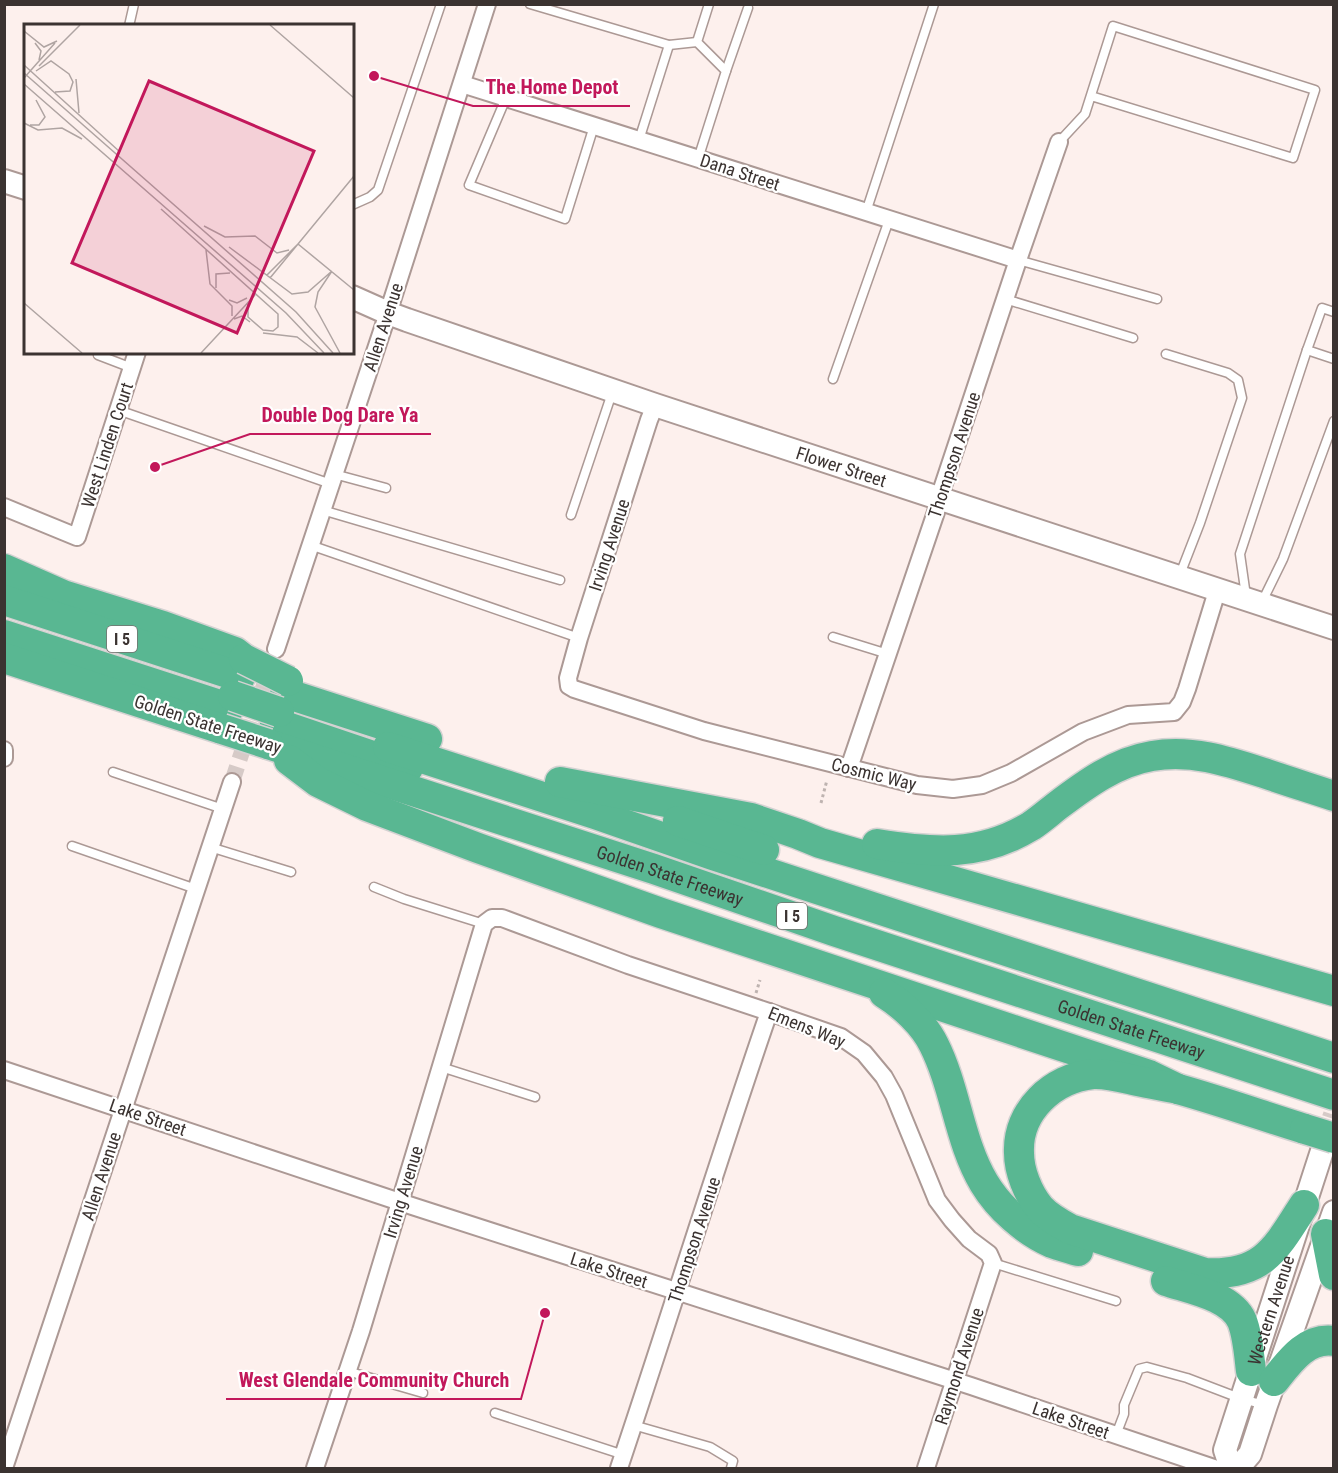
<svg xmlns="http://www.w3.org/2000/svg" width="1338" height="1473" font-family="'Roboto Condensed',sans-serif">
	<rect width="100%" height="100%" fill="#fdf0ed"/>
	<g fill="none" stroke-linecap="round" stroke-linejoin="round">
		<polyline stroke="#d6cac7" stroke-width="16" stroke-dasharray="16 8" stroke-linecap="butt" points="232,782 271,664"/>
		<polyline stroke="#d6cac7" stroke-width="22" stroke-dasharray="22 11" stroke-linecap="butt" points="1322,1150 1334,1115"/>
		<g stroke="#ac9995" stroke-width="11">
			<g id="lane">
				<polyline points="530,4 669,45 697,42"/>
				<polyline points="129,26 134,4"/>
				<polyline points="726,71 748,8"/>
				<polyline points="506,98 469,185 565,219 594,126"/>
				<polyline points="639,140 669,45"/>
				<polyline points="1059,142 1085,114 1113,26 1315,90 1293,158 1091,96"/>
				<polyline points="698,159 726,71 697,42 709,4"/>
				<polyline points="352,205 370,197 378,190 441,4"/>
				<polyline points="866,212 934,4"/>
				<polyline points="1018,260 1157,299"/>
				<polyline points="1005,299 1133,338"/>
				<polyline points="1307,350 1334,359"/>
				<polyline points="1166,354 1228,373 1238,380 1242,398 1200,523 1179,577"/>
				<polyline points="98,355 132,368"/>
				<polyline points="833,379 889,220"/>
				<polyline points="118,410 331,484"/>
				<polyline points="334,474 386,488"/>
				<polyline points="322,510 560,580"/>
				<polyline points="571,515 612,393"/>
				<polyline points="310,545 579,638"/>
				<polyline points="1246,596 1240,554 1307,350 1322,308 1334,312"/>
				<polyline points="1261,604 1283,559 1334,421"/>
				<polyline points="833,637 888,654"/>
				<polyline points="113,772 223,809"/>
				<polyline points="72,846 196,889"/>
				<polyline points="210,847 291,872"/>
				<polyline points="374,887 404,899 484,924"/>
				<polyline points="441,1067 535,1097"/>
				<polyline points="993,1263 1116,1301"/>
				<polyline points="347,1371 423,1393"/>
				<polyline points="495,1413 624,1455"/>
				<polyline points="633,1425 710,1447 733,1461 731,1468"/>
				<polyline points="1116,1435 1124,1414 1124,1405 1139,1369 1147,1367 1187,1378 1242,1399 1265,1405"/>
			</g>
		</g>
		<g stroke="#ac9995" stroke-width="20">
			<g id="street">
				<polyline points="462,84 1018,260"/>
				<polyline points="655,405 649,420 579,638 568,678 569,686 574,689 704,731 917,785 953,789 982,785 1011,773 1083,732 1128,715 1174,712 1182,702 1187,689 1217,591"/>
				<polyline points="4,507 77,537 137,352"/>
				<polyline points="276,649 388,313 487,4"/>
				<polyline points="4,750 4,758"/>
				<polyline points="849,768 936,512 939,498 1018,260 1059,142"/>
				<polyline points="4,1070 412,1206 971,1386 1214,1468"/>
				<polyline points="4,1468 232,782"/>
				<polyline points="315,1468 361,1331 484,924 492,918 502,918 628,965 769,1012 841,1037 864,1053 884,1077 894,1095 937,1200 952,1220 969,1239 989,1254 993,1263 926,1468"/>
				<path d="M 619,1468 C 670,1316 717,1163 769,1012"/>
			</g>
		</g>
		<g stroke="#ac9995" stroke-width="26">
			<g id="secondary">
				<polyline points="4,181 26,188"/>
				<path id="s1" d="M 352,297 L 388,313 L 407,320 L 655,405 L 1334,628"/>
				<path id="s2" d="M 1231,1468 L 1225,1450 L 1322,1151"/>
				<polyline points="1238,1468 1250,1454 1266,1405 1334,1212"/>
			</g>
		</g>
		<g stroke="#d4d2d2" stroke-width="33">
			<g id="highway">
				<polyline points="4,569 63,595 163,626 235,652 244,659"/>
				<polyline points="4,600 240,677"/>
				<polyline points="4,635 229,708"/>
				<polyline points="4,658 222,729"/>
				<polyline points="285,693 427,739"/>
				<polyline points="275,723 408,768"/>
				<path id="s3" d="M 268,744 L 654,869 L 834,931 L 1334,1095"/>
				<polyline points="388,747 595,814 713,855 1334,1058"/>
				<polyline points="289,760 318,782 367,806 478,848 661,913 1149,1075 1178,1089"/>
				<polyline points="560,782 751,818 798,834 820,843 1334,991"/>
				<polyline points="678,821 764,850"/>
				<path d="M 877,844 C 933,853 980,857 1031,826 C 1040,820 1048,813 1057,806 C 1086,784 1116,762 1152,756 C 1191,749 1227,761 1264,773 C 1287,781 1310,788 1334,796"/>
				<path d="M 884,993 C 903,1005 924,1024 934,1045 C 956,1089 959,1141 984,1183 C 999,1208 1025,1231 1052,1243 C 1060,1246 1069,1248 1078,1251"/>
				<path d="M 1304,1205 C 1276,1249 1263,1276 1205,1273 L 1070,1229 C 1059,1223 1048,1217 1040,1208 C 1028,1194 1019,1171 1019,1153 C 1017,1111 1053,1078 1093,1074 C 1107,1073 1124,1078 1138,1081 C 1151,1084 1165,1086 1178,1089 C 1221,1101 1263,1116 1305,1129"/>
				<polyline points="1326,1234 1334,1275"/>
				<path d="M 1166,1281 C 1190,1289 1231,1296 1242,1321 C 1248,1336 1249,1355 1251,1371"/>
				<path d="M 1274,1381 C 1289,1362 1306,1337 1334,1341"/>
			</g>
		</g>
		<g stroke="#beb3b0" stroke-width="3" stroke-dasharray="3 3" stroke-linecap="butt">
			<polyline points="821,803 827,780"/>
			<polyline points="756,993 760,980"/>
		</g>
		<use href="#lane" stroke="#fff" stroke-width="8"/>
		<use href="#street" stroke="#fff" stroke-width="16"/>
		<use href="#secondary" stroke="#fff" stroke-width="22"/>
		<use href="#highway" stroke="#59b792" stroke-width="30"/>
		<g stroke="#d4d2d2" stroke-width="33" stroke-linecap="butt">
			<g id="highway-bridge">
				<polyline points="244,659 288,681"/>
				<polyline points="233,696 279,712"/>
				<polyline points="222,729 268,744"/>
				<polyline points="1305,1129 1334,1138"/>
			</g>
		</g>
		<use href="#highway-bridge" stroke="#59b792" stroke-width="30"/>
	</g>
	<g text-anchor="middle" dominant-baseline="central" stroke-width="4.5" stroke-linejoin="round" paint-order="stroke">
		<g fill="#fff" stroke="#76706f" stroke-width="1.5">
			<rect x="107" y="626" width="30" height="26" rx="4.5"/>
			<rect x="777" y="903" width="30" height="26" rx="4.5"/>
		</g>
		<g font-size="16" font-weight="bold" fill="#3b3331">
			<text x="122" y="639">I 5</text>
			<text x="792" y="916">I 5</text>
		</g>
		<g font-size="18" fill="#3b3331" stroke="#fff">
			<text transform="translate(740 172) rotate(18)">Dana Street</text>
			<text transform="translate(383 327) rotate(-72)">Allen Avenue</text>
			<text transform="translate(107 445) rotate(-72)">West Linden Court</text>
			<text transform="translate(954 455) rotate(-72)">Thompson Avenue</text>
			<text stroke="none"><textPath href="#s1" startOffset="518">Flower Street</textPath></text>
			<text transform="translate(609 545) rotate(-72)">Irving Avenue</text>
			<text transform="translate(208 724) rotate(18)">Golden State Freeway</text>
			<text transform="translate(874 774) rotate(14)">Cosmic Way</text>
			<text stroke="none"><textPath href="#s3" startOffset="423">Golden State Freeway</textPath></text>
			<text transform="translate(807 1027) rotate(22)">Emens Way</text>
			<text stroke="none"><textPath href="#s3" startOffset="909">Golden State Freeway</textPath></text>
			<text transform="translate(148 1117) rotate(19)">Lake Street</text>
			<text transform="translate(101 1176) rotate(-72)">Allen Avenue</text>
			<text transform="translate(403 1192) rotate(-73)">Irving Avenue</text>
			<text transform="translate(694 1240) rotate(-72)">Thompson Avenue</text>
			<text transform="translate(609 1270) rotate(18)">Lake Street</text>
			<text stroke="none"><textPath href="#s2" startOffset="166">Western Avenue</textPath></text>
			<text transform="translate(959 1366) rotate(-72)">Raymond Avenue</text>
			<text transform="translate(1071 1420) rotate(19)">Lake Street</text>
		</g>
	</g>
	<g transform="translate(24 24)">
		<rect width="330" height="330" fill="#fdf0ed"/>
		<path fill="none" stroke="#afa4a2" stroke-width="1.5" d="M 246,1 L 330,74M 0,7 L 20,23 L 33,17M 11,19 L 17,27 L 15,36M 0,41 L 96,128M 15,42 L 56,1M 12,47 L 27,37 L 45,50 L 49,58 L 46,67 L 31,68M 0,49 L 272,288 L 309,329M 0,54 L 31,19M 52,55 L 55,89M 0,60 L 262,289 L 300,329M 0,99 L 14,106 L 38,104 L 58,115M 6,101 L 15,101 L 21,93 L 12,76M 137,185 L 254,290 L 254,303 L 249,307 L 239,306 L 224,293 L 224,279M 180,202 L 201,213 L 231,212 L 253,229 L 265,226M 274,220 L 330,266M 205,223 L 268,270 L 284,268 L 308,247M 182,226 L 186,260 L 208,282 L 208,292M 308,247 L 294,268 L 291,283 L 316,329M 243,251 L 274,220M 246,254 L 330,152M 192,264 L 192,250 L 206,249M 205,276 L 213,279 L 223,274M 0,279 L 58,329M 210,295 L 218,292 L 226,298M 239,309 L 273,313 L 294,329M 177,329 L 231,271"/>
		<path fill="#c2185b" fill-opacity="0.15" stroke="#c2185b" stroke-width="3" d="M 125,57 L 290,127 L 213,309 L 48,239 Z"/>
		<rect width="330" height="330" fill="none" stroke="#3b3331" stroke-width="3"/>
	</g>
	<path fill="none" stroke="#c2185b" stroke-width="2" d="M374 76L473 106H630M155 467L250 434H431M545 1313L521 1399H226"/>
	<g fill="#c2185b" stroke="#fff" stroke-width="2">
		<circle cx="374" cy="76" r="6"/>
		<circle cx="155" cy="467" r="6"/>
		<circle cx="545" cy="1313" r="6"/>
	</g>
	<g font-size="20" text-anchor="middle" font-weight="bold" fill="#c2185b" stroke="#fff" stroke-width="4.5" stroke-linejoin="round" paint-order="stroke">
		<text x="552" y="94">The Home Depot</text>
		<text x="340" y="422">Double Dog Dare Ya</text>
		<text x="374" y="1387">West Glendale Community Church</text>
	</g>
	<rect width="1338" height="1473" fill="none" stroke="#3b3331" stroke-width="12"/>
</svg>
